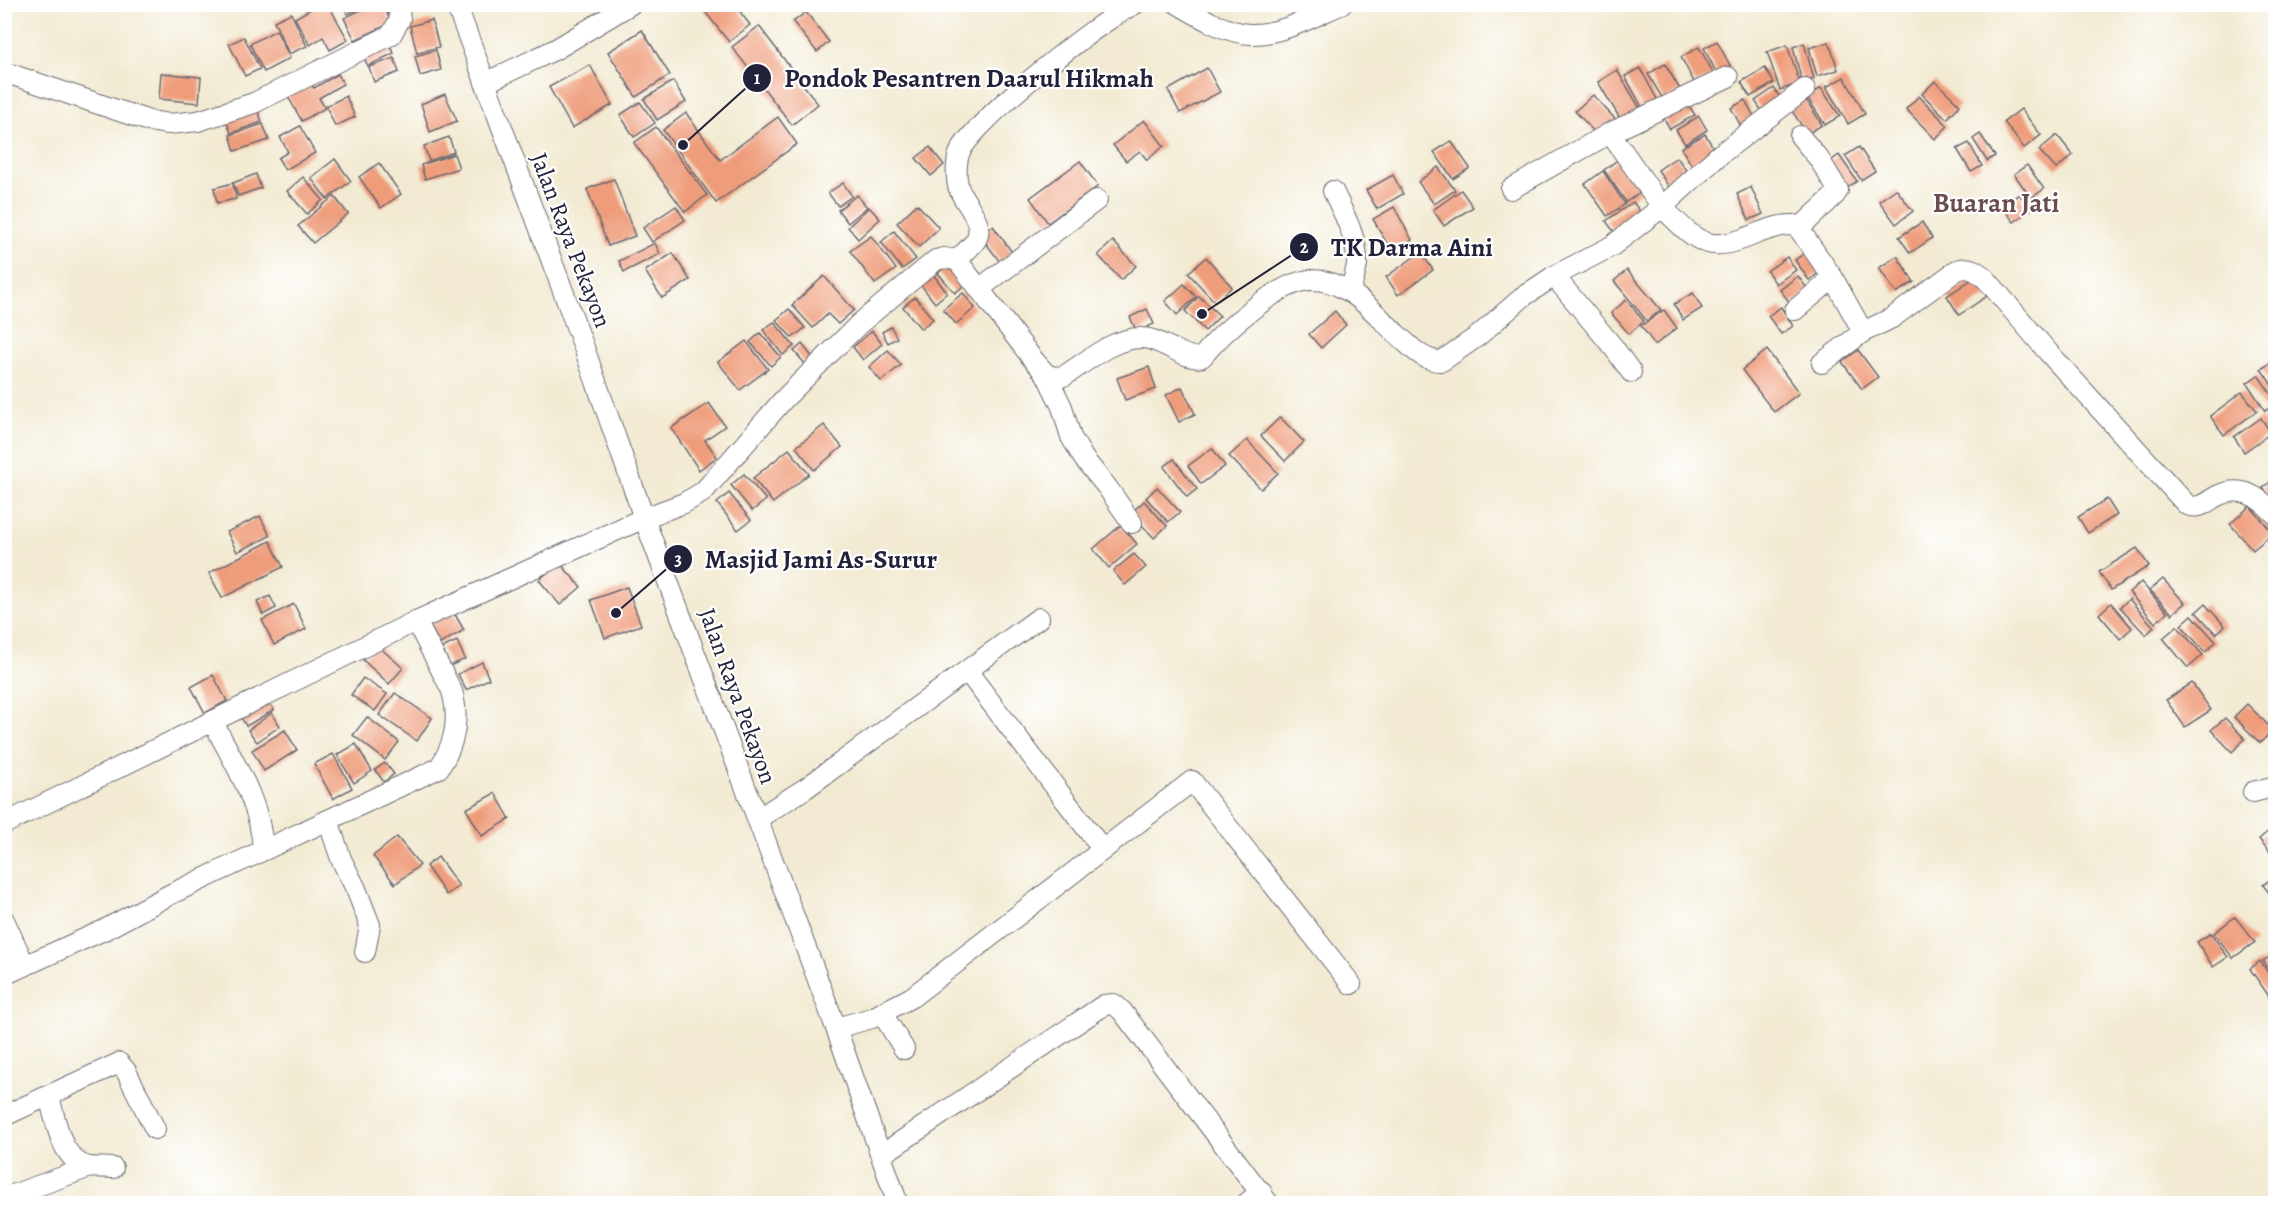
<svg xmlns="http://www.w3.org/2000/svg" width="2280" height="1208" font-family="Alegreya,serif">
	<rect width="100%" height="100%" fill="#fff"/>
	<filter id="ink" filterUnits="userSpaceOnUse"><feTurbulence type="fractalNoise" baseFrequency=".0167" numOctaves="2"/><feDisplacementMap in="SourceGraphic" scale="12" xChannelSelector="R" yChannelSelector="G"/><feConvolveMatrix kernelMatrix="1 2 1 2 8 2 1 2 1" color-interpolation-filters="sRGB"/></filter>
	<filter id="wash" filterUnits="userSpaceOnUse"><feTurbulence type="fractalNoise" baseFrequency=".008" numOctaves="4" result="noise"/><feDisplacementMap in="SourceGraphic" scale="24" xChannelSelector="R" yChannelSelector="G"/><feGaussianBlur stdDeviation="1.35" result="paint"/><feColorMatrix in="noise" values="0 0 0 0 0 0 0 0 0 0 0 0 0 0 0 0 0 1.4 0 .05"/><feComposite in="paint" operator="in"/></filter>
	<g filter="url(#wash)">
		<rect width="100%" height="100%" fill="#f2ead2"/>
		<g id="blocks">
			<g fill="#ef9c7a">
				<polygon points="319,4 328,4 348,40 330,50 323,37 310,45 295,18"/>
				<polygon points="343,4 370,4 370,5 347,14"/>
				<polygon points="374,4 383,4 391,23 355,40 344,18"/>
				<polygon points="699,4 734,4 750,25 729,42"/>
				<polygon points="806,12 829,42 817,52 793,22"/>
				<polygon points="291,13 307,46 289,54 274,21"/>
				<polygon points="432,20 439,47 417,53 410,26"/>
				<polygon points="759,26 818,104 792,125 732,47"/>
				<polygon points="276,30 290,58 264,72 250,44"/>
				<polygon points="642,30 670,75 636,97 608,52"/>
				<polygon points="244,37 260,69 245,76 229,44"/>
				<polygon points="386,39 394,53 368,66 361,52"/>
				<polygon points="1717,41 1732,69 1718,76 1704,48"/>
				<polygon points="1829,42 1838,70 1817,76 1809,48"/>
				<polygon points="1804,43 1814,79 1802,82 1793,47"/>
				<polygon points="1787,45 1800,83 1780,90 1767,52"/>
				<polygon points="1699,47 1714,74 1695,84 1681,57"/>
				<polygon points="436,50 441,70 420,76 415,56"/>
				<polygon points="394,58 399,72 374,82 369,67"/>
				<polygon points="1665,64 1681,91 1664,101 1648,74"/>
				<polygon points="590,65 612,105 572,128 549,87"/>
				<polygon points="1207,68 1220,92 1180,113 1168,90"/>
				<polygon points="1640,68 1659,103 1644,111 1625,76"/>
				<polygon points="1765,68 1774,83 1750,97 1741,82"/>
				<polygon points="1617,70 1641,110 1622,122 1598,82"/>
				<polygon points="161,73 201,77 199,103 159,99"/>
				<polygon points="338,74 343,84 319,98 325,108 302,121 287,95 310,82 314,88"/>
				<polygon points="1844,77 1865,114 1848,124 1826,87"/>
				<polygon points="673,81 686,102 657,120 644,99"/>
				<polygon points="1935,81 1960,105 1947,119 1922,94"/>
				<polygon points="1774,88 1783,102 1764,114 1755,101"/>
				<polygon points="1821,88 1840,116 1825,125 1807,97"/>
				<polygon points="445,94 457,121 430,132 421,104"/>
				<polygon points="1593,95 1616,120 1598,136 1575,111"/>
				<polygon points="346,96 355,117 335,126 326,106"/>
				<polygon points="1804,96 1822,125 1807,134 1789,106"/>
				<polygon points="1919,96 1948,126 1935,139 1906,109"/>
				<polygon points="1745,100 1756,120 1742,128 1731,108"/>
				<polygon points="1686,101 1695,115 1670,129 1662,115"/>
				<polygon points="640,102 655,123 634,137 620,115"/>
				<polygon points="256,104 262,122 231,133 224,115"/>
				<polygon points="2021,109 2041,135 2024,148 2004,122"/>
				<polygon points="686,113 720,160 778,117 797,144 716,203 663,130"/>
				<polygon points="1699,116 1707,130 1685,144 1676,130"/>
				<polygon points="1144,120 1164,146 1147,160 1140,151 1126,161 1113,145"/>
				<polygon points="263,124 269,140 235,151 230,135"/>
				<polygon points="300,126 315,153 285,170 278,158 288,152 280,137"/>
				<polygon points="656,127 707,195 685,212 634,143"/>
				<polygon points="1705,134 1716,152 1692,166 1681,148"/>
				<polygon points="1980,134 1995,156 1987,161 1973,139"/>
				<polygon points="2057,135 2073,155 2056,169 2039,150"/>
				<polygon points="449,137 454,152 429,161 424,146"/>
				<polygon points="1451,141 1470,168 1453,179 1434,152"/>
				<polygon points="1969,143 1982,166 1971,172 1957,149"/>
				<polygon points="930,147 944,165 931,176 916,158"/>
				<polygon points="1859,147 1875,171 1861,180 1845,156"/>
				<polygon points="454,154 459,168 425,179 421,165"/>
				<polygon points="1839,155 1857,181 1847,188 1828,163"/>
				<polygon points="1623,156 1646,188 1626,202 1604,170"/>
				<polygon points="1677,157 1690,176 1670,189 1658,170"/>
				<polygon points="335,159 351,181 327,199 311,178"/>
				<polygon points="1080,161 1098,186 1048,223 1030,198"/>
				<polygon points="379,163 401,194 381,208 359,177"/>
				<polygon points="2027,165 2044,189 2031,198 2014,174"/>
				<polygon points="1438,167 1455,190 1434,204 1418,182"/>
				<polygon points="1603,171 1625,204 1607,216 1585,184"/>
				<polygon points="256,174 261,188 238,196 233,183"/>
				<polygon points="1393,175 1403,194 1377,209 1366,190"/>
				<polygon points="303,177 323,200 307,214 287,191"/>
				<polygon points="614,179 635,236 608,246 587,189"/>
				<polygon points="233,183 236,199 217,203 214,188"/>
				<polygon points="843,183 852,196 838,206 828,193"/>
				<polygon points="1751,187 1763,214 1749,220 1737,194"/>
				<polygon points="1896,189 1913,211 1896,224 1879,201"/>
				<polygon points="1461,190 1473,207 1444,226 1433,210"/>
				<polygon points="2019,194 2031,209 2014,222 2002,207"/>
				<polygon points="857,195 867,207 848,223 838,210"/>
				<polygon points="334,196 348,214 313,243 298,226"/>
				<polygon points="1633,202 1644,217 1617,236 1606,221"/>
				<polygon points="917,204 939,228 919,247 897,223"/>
				<polygon points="676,206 685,220 652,242 643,228"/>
				<polygon points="869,207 880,219 858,239 848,227"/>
				<polygon points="1394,207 1412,240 1392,252 1373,219"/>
				<polygon points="1922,222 1932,238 1910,253 1899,237"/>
				<polygon points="993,226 1012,252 1000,262 980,235"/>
				<polygon points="894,231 916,259 902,269 881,242"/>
				<polygon points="871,236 896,269 875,284 850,251"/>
				<polygon points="1113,241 1136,266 1121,280 1098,255"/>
				<polygon points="655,243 660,254 624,272 619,261"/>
				<polygon points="1809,250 1823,270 1809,280 1795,260"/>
				<polygon points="1421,252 1433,270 1398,295 1386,277"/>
				<polygon points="673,253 690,280 662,298 645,271"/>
				<polygon points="1897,256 1914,282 1896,293 1879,268"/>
				<polygon points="1206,257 1232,287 1215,302 1188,273"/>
				<polygon points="1787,257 1796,270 1776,284 1767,271"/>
				<polygon points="953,261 969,281 955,293 938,273"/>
				<polygon points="1627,270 1661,310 1647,321 1614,281"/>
				<polygon points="933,274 947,293 935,303 920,284"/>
				<polygon points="824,276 854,310 838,324 828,314 813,328 792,305"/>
				<polygon points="1798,276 1809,291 1791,304 1780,290"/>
				<polygon points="1974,278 1987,296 1959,315 1947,296"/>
				<polygon points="1184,284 1196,297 1177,315 1165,301"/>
				<polygon points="963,293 975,308 956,324 943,309"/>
				<polygon points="1693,293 1702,308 1683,320 1674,304"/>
				<polygon points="1199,296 1220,316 1205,331 1185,311"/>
				<polygon points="915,297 933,319 921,329 903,307"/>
				<polygon points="1626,300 1644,321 1629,334 1611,313"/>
				<polygon points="1781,307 1793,326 1781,334 1768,316"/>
				<polygon points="789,309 805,328 792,338 776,320"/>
				<polygon points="1147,309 1154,324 1137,332 1130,317"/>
				<polygon points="1664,310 1677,328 1655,345 1641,326"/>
				<polygon points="1335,311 1346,325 1321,348 1309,334"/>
				<polygon points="774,322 794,346 783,355 763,330"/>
				<polygon points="891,327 897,338 888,343 882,332"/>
				<polygon points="872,331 882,344 863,360 853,347"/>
				<polygon points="760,333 781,357 771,366 750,342"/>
				<polygon points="746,341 768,369 740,390 718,362"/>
				<polygon points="802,344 813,358 806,365 794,351"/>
				<polygon points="888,350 901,365 881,381 869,367"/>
				<polygon points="1767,350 1799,393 1774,412 1742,370"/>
				<polygon points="1858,350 1878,377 1862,389 1842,362"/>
				<polygon points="2272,362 2276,367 2276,391 2261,369"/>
				<polygon points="1149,367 1156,389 1125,400 1117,378"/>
				<polygon points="2258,375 2276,401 2276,404 2265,411 2247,383"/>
				<polygon points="1182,387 1195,414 1179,422 1166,395"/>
				<polygon points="2242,392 2257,411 2224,435 2210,416"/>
				<polygon points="709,403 725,426 705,440 717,457 699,470 671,428"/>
				<polygon points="1280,417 1304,442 1285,461 1261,436"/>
				<polygon points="2261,418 2271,433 2244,452 2234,437"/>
				<polygon points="824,425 842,447 814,470 796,447"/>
				<polygon points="1247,440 1278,473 1261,489 1229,456"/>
				<polygon points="1212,448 1225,466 1201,484 1188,466"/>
				<polygon points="789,449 809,474 773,503 753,478"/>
				<polygon points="1174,459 1197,489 1187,497 1164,467"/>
				<polygon points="744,474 766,500 752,511 731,485"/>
				<polygon points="2276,477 2276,504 2263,488"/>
				<polygon points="1157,487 1180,512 1168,522 1146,498"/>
				<polygon points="729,493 751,520 738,530 717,503"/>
				<polygon points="2107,499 2117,515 2088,533 2078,517"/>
				<polygon points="1144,501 1167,526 1154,538 1131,513"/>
				<polygon points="2250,506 2273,533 2253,550 2230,524"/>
				<polygon points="260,516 270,536 237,552 227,532"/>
				<polygon points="1121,525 1137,544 1109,568 1093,549"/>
				<polygon points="270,541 283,567 222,598 209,573"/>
				<polygon points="2137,548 2149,566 2111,590 2099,572"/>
				<polygon points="1134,554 1146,567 1125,585 1113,571"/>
				<polygon points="559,562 581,587 560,605 539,580"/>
				<polygon points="2163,579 2185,603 2172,614 2150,590"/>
				<polygon points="2141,582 2167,612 2155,623 2129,592"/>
				<polygon points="627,587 641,625 605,638 591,600"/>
				<polygon points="270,596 276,608 263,615 257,602"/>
				<polygon points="2129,599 2154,627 2146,635 2120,607"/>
				<polygon points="2111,603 2132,628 2120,639 2099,614"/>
				<polygon points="294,604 306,629 274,645 262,620"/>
				<polygon points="2205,604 2225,626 2216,634 2196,612"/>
				<polygon points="453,611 464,630 440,644 429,624"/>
				<polygon points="2192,615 2216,642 2205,652 2181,625"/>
				<polygon points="2177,626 2203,655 2188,668 2163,638"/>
				<polygon points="457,641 465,659 450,666 442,648"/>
				<polygon points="377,645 403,668 389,684 363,660"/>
				<polygon points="482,662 489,679 466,690 458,674"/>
				<polygon points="213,675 227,701 205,713 191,687"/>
				<polygon points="363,678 387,694 375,711 351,695"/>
				<polygon points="2192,683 2211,710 2185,727 2166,700"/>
				<polygon points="395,693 432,718 417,741 379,715"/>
				<polygon points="267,698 274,710 246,726 239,714"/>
				<polygon points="2247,704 2273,730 2260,743 2234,717"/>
				<polygon points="272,713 280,726 257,742 248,730"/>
				<polygon points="367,717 399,742 385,760 353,735"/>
				<polygon points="2225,718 2245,739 2232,752 2211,730"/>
				<polygon points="285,730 297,750 264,771 252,750"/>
				<polygon points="356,744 372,771 354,783 337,755"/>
				<polygon points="333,754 352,788 333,799 314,764"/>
				<polygon points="385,763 394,774 384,782 375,770"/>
				<polygon points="495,793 510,819 482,836 466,809"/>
				<polygon points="2276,825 2276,859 2259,839"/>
				<polygon points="397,837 420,865 395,884 373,856"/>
				<polygon points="438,857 459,886 446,895 426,866"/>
				<polygon points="2276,875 2276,895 2272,897 2263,885"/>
				<polygon points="2276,905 2276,919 2269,910"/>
				<polygon points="2235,917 2255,942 2233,958 2214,933"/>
				<polygon points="2211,933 2228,957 2213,967 2197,942"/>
				<polygon points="2276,952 2276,979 2263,961"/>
				<polygon points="2260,961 2276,984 2276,1000 2273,1002 2250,969"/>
			</g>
		</g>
	</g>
	<g filter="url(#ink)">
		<use href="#blocks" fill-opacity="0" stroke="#6b6870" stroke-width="1.5"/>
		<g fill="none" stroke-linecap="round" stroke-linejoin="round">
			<g stroke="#6b6870" stroke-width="22">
				<g id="minor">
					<polyline points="456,4 582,342 644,518 836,1028 898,1204"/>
					<path d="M 1178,4 C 1198,16 1226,33 1250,34 C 1282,35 1314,16 1342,4"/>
					<polyline points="4,72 149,121 169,124 198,121 254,103 391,35 400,19 398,4"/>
					<polyline points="1728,77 1610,133 1662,207 1718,156 1805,89"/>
					<polyline points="485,83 556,49 631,4"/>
					<polyline points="1511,189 1610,133"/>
					<path d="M 1333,191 C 1343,212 1358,239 1357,264 C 1356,273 1352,283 1350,292"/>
					<polyline points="1799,229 1835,195 1838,190 1819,159 1800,136"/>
					<path d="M 957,260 C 963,254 971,247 976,240 C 986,221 962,202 958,186 C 956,177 956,163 959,154 C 971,123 1102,18 1135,4"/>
					<polyline points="1554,276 1614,348 1631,372"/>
					<polyline points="979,289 1097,200"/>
					<polyline points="1795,310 1833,278"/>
					<path d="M 1822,363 L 1863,332 L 1892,318 L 1957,270 C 1969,265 1977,271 1986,279 L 2048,352 L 2187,505 C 2200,510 2206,502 2217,496 C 2242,484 2259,497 2276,515"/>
					<path d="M 1046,374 L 1054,377 L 1064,376 C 1086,362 1114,337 1142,338 C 1161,338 1187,362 1202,357 C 1222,332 1281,279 1313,280 C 1325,280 1338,285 1348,291 C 1367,302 1386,325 1403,340 C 1414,350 1426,362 1442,361 L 1478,336 L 1524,296 L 1554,276 L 1612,246 L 1662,207 C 1699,244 1708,255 1758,233 C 1770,229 1782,224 1794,225 L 1799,229 L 1833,278 L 1863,332"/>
					<polyline points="967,671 1103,850"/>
					<path d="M 213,722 C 234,763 261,803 263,850"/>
					<polyline points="2253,792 2276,786"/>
					<polyline points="757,819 806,788 1039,618"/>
					<polyline points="4,824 416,621 644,518 684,503 703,492 784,399 859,324 936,260 944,258 957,260 1032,358 1046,374 1062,407 1071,437 1084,459 1107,487 1132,523"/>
					<polyline points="4,920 25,966"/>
					<path d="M 365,952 L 370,925 L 356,889 L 341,859 L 328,820 L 439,768 C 455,744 460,720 452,691 L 416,621"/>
					<polyline points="4,975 104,930 171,894 328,820"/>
					<polyline points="882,1013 904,1049"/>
					<polyline points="836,1028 872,1018 912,997 1192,781 1351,984"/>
					<path d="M 49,1097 C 56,1119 60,1161 89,1167 C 96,1168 105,1167 113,1168"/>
					<polyline points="4,1116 119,1063 126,1071 155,1129"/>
					<polyline points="881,1155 1104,1005 1114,1004 1122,1011 1269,1204"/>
					<polyline points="4,1198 90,1167"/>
					<polyline points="1246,1204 1261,1191"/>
				</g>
			</g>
			<use href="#minor" stroke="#fff" stroke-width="20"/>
		</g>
	</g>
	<g text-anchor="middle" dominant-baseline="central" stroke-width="4.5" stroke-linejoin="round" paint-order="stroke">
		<g font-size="24" fill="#22223b" stroke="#fff">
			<text transform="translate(571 240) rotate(69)">Jalan Raya Pekayon</text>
			<text transform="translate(738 696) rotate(70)">Jalan Raya Pekayon</text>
		</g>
		<g font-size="27" font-weight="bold" fill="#6a4d51" stroke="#fff">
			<text x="1996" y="203">Buaran Jati</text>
		</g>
	</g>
	<path fill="none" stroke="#22223b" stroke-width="2" d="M683 145L757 78M1202 314L1304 247M616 613L678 559"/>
	<g fill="#22223b" stroke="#fff" stroke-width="2">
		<circle cx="683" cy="145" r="6"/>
		<circle cx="1202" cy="314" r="6"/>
		<circle cx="616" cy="613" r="6"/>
		<circle cx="757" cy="78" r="15"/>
		<circle cx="1304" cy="247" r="15"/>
		<circle cx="678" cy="559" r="15"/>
	</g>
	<g font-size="18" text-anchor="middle" font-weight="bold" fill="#fff">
		<text x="757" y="84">1</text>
		<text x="1304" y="253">2</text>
		<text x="678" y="565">3</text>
	</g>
	<g font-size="26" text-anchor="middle" font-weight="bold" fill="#22223b" stroke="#fff" stroke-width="4.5" stroke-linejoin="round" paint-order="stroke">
		<text x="969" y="87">Pondok Pesantren Daarul Hikmah</text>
		<text x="1412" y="256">TK Darma Aini</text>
		<text x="821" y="568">Masjid Jami As-Surur</text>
	</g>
	<rect width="2280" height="1208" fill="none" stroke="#fff" stroke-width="24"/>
</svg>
